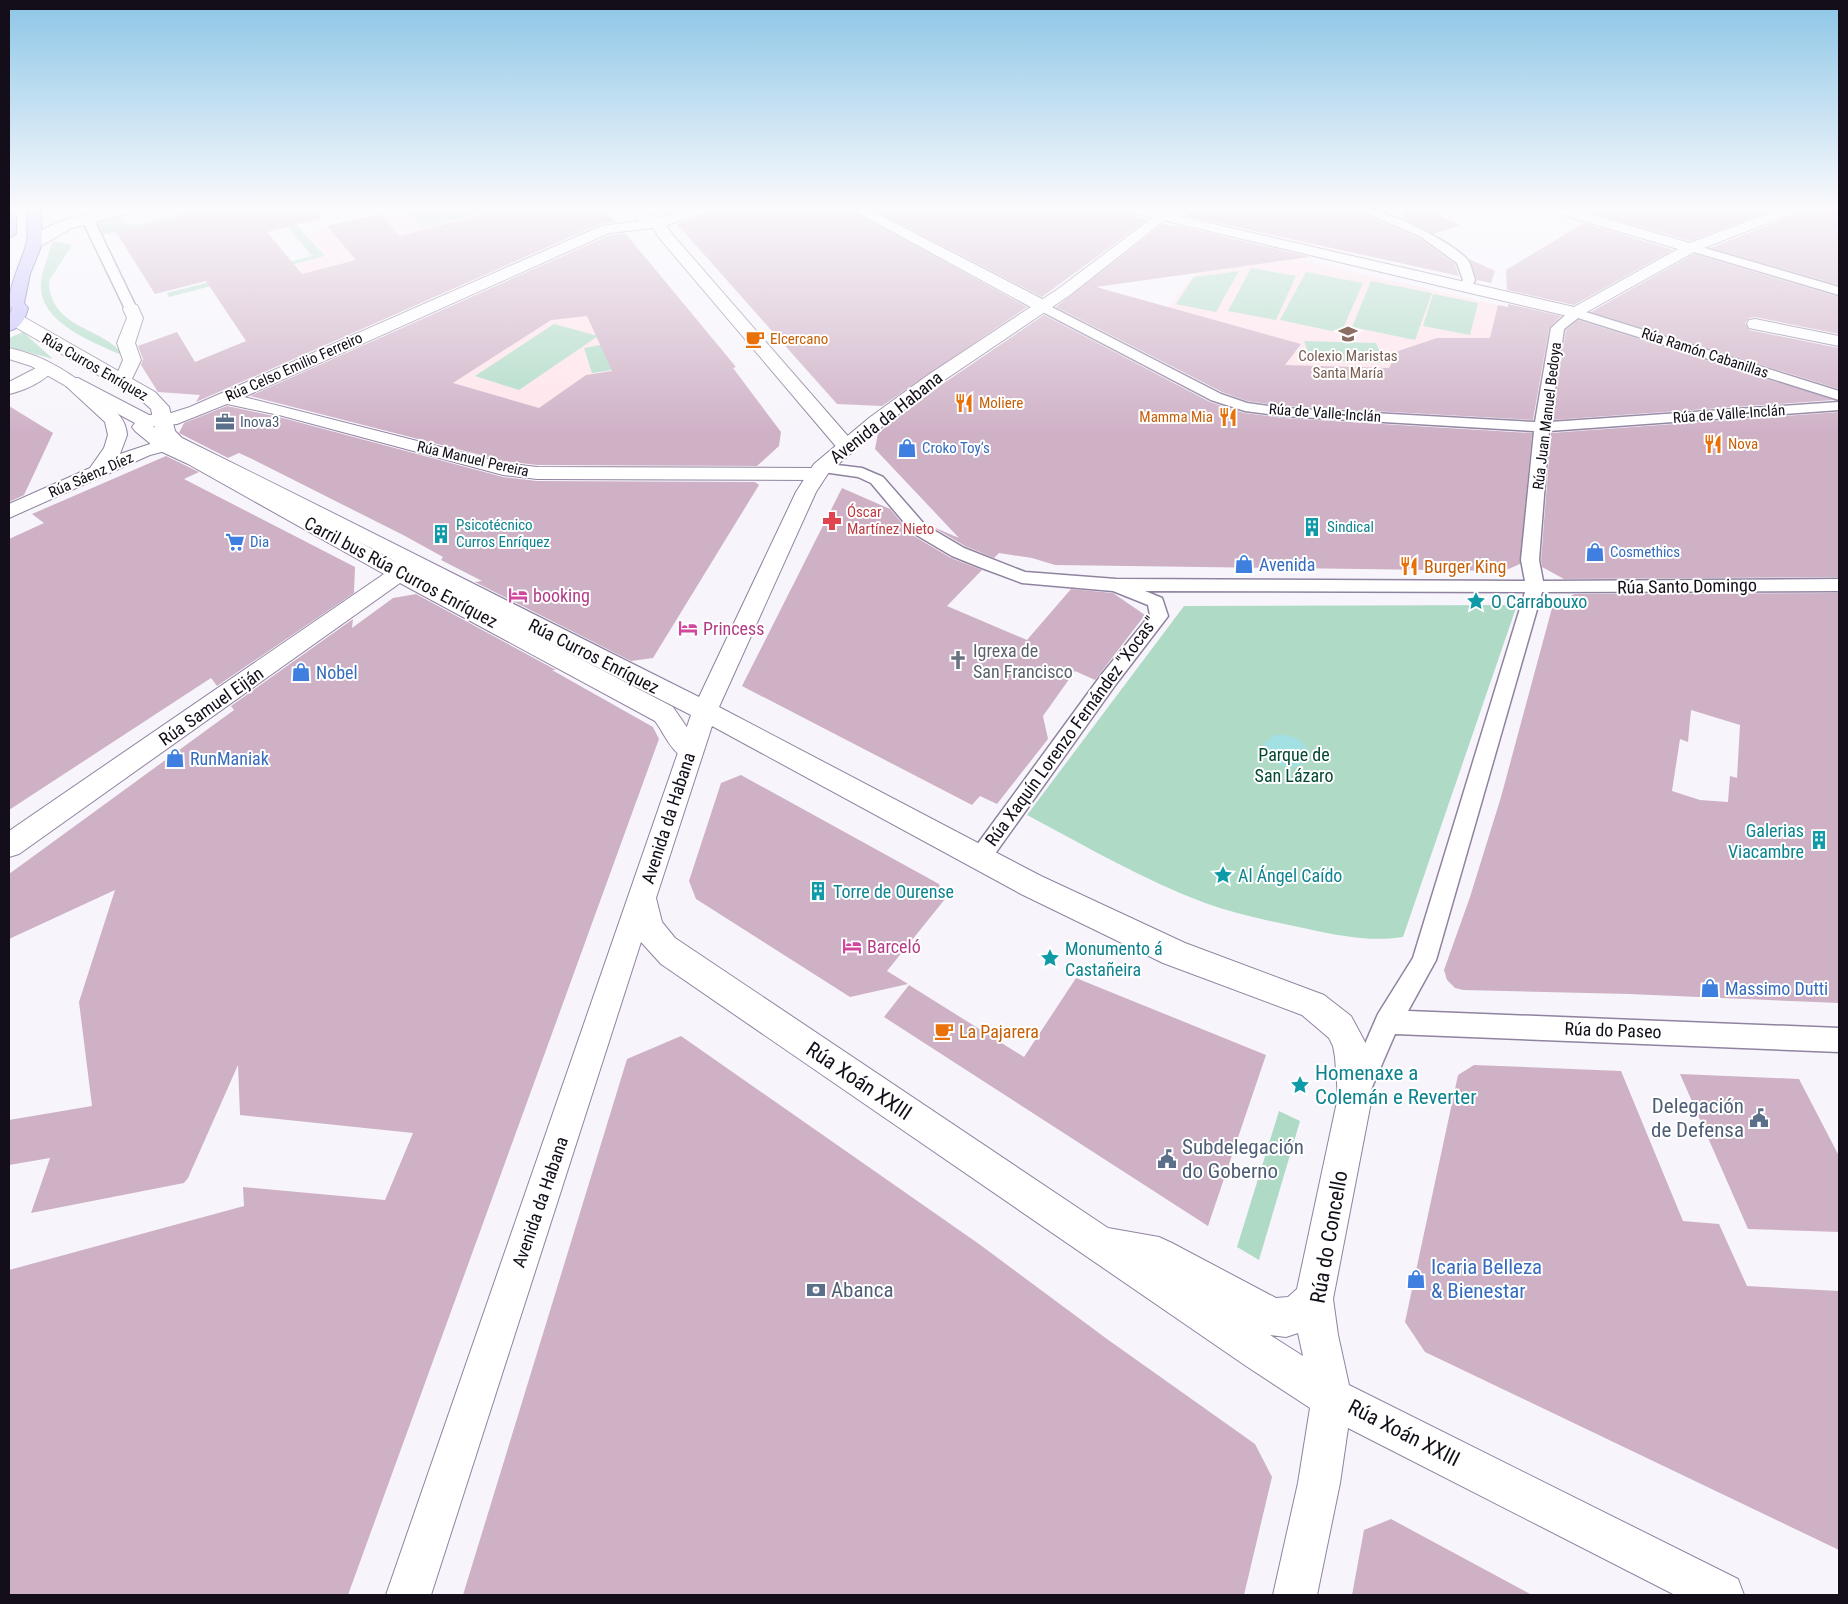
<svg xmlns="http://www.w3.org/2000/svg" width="1848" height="1604" font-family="'Roboto Condensed',sans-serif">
	<rect width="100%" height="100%" fill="#f7f5fb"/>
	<g fill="#ffe4ea">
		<polygon points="405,209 503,209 427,228 445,251 217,297 210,287 327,256 306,234"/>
		<polygon points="1298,259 1532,313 1551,325 1537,399 1277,401 1157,321 1196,273"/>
		<polygon points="649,262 704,328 651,336 646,366 586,375 539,409 453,383 556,316"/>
	</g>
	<g fill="#afdbc6">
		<polygon points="197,209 217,209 102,235 96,225 102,221 120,217 128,224 135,225 196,211"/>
		<polygon points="272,209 282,209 325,256 169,297 167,293 312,256"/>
		<polygon points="425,209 498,209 423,228 408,213"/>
		<path d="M 53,241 L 72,245 L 49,281 C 50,330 103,326 124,356 C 95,343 38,323 41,283 C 42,269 49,254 53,241 Z"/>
		<polygon points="1251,268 1296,276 1276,320 1228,311"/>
		<polygon points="1239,271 1216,312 1176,304 1194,277"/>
		<polygon points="1306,272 1363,283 1341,333 1280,320"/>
		<polygon points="1371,281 1432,293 1415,340 1352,327"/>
		<polygon points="1433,294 1478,303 1470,335 1423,326"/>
		<polygon points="554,324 598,336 519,390 475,376"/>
		<polygon points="23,332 53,359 9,347 9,338"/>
		<polygon points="650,336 644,365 592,373 584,348"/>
		<polygon points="1304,341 1376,343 1385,363 1311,360"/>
		<path d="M 1517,605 L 1403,937 C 1370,942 1340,936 1308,929 C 1274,922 1238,915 1205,903 C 1144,880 1085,846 1027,815 L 1184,606 Z"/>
		<polygon points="1279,1111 1300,1121 1259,1260 1237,1247"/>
	</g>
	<path fill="#a2e0e4" d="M 1276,735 C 1291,734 1305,739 1309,754 L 1305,763 C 1289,772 1268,764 1264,746 L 1266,741 Z"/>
	<g fill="#cfb1c6" fill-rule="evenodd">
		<polygon points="219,209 321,209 322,218 267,232 302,274 356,260 327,226 378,214 400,236 504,209 512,213 529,209 604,209 616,222 600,224 196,402 200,395 158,392 141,365 143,359 138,346 177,332 195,362 246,341 206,281 155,294 116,232"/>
		<polygon points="712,209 849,209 1027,307 882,406 837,404 677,224 709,214"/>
		<polygon points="871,209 1106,209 1147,220 1042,297"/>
		<polygon points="1196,209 1353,209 1420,239 1455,264 1459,276 1186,216"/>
		<polygon points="1400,209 1433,209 1435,213 1460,225 1433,234 1406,220"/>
		<polygon points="1610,209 1775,209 1690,241 1599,215"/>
		<polygon points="1800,209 1839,209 1839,285 1710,248 1797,214"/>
		<polygon points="1584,223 1673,250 1574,305 1507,290 1506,270"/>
		<polygon points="1163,224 1172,227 1174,225 1310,257 1096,287 1301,344 1285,365 1389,368 1398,351 1437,338 1490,338 1498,305 1508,307 1508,304 1561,316 1549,328 1533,420 1283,406 1247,401 1222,392 1056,307"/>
		<path d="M 625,233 L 736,367 L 733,368 L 781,432 L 779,446 L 757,466 L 537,465 L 504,461 L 250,396 L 610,235 ZM 587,316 L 612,371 L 586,375 L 539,408 L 453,383 L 551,320 Z"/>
		<polygon points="1694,254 1839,297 1839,334 1755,317 1749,318 1745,323 1749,330 1839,348 1839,389 1591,312"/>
		<polygon points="1469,259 1495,271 1491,283 1477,280"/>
		<polygon points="1044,315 1210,402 1244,413 1283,418 1532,433 1520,564 1504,571 1055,565 1032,558 999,553 994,558 965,546 931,526 959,538 875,449 878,433 941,385"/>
		<polygon points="1578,320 1834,400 1552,420 1566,330"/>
		<polygon points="9,406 53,433 24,495 9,502"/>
		<polygon points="227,406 279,417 503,477 537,481 755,482 759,485 653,658 631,661 475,582 482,581 441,560 443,557 405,536 252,459 239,453 228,458 179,433 184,423"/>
		<polygon points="1839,412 1839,577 1564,579 1542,567 1541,560 1551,433"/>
		<polygon points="166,456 199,472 184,479 355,567 354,593 217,686 211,678 9,810 9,539 44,523 32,514"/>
		<polygon points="842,488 890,509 912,535 951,558 982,570 947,606 1027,640 1071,589 1113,593 1145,615 1095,680 1075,671 1043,716 1048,739 997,804 980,796 972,805 742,686"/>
		<path d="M 1839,593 L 1839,1003 L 1629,994 L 1463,990 L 1455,988 L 1447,980 L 1444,970 L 1470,897 L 1501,797 L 1552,608 L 1574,594 ZM 1691,710 L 1740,725 L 1737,778 L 1730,776 L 1728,802 L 1700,800 L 1672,791 L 1680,739 L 1688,742 Z"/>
		<polygon points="416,594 556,670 552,670 653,727 659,739 348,1595 9,1595 9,1270 244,1206 243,1187 385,1200 413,1133 240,1115 238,1065 188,1178 184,1183 31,1213 50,1158 9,1165 9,1120 92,1106 79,1002 115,890 9,939 9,874 234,710 231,706 353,619 352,628 393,598"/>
		<polygon points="741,775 939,884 945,899 887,971 908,984 850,997 696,899 689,881 721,783"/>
		<polygon points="1076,978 1266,1055 1208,1226 884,1017 909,985 1024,1057"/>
		<polygon points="681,1036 979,1244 1107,1339 1255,1444 1272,1477 1244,1595 463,1595 627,1059"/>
		<polygon points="1474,1065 1621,1071 1683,1221 1719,1224 1747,1286 1839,1291 1839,1550 1425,1352 1405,1322 1458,1075"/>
		<polygon points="1680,1074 1799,1079 1839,1156 1839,1232 1748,1229"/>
		<polygon points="1391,1519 1532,1595 1352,1595 1364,1530"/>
	</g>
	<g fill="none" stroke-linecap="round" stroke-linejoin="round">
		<g stroke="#9083a0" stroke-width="3">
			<g id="pedestrian">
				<path d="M 1358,209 C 1382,206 1449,241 1466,258 C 1471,263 1473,274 1475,280 L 1470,290 L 1462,290 L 1460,287 L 1463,280 L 1457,263 L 1421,237 Z"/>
				<polygon points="95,213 101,216 96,224 137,309 136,312 131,313 125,309 84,224 91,214"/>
				<polygon points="1691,244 1839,287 1839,295 1687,250 1687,246"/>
				<polygon points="1042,302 1221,394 1247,403 1283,408 1535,422 1551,328 1571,310 1576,309 1839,391 1839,400 1578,318 1564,329 1550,422 1839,402 1839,410 1549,431 1539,560 1543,581 1839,579 1839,591 1542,592 1436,960 1408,1011 1839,1028 1839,1052 1395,1034 1366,1101 1357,1105 1348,1101 1344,1092 1378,1014 1413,958 1525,592 1145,591 1162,598 1168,616 1165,620 1116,684 987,865 979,868 971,865 968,859 971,853 1102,674 1150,615 1148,605 1113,591 1022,583 982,568 952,556 913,533 871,483 858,477 816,471 813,468 816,465 821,463 862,468 883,477 925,525 964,548 1025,572 1116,579 1525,581 1521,560 1534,431 1283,416 1245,411 1211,400 1037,309 1036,306"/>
			</g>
		</g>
		<g stroke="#9083a0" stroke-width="2">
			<g id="minor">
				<path d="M 110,209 L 136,209 L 134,212 L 72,228 L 39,247 L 34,249 L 26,244 C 41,223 86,213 110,209 Z"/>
				<path d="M 689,209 L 710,209 L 708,212 L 666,225 L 672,234 L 853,442 L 856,446 L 853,450 L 839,450 L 661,240 L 653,228 L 609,233 L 244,397 L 504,463 L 537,467 L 817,468 L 824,470 L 827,474 L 824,478 L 817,480 L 537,479 L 503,475 L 279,415 L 227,404 L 177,424 L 153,426 L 172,442 L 202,456 L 396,562 C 402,555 407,554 417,556 L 420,561 L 412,571 L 673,707 L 703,751 L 699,758 C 676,765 667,737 655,721 L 400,583 L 19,854 L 9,857 L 9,831 L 384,574 L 188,464 L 158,450 L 135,431 L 132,427 L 135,423 L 66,386 L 63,382 L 66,378 L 78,378 L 149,415 L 168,414 L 190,407 L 601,226 L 640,221 L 635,216 L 642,212 L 658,218 Z"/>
				<polygon points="851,209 868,209 1048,302 1050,306 1048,310 1036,310"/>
				<polygon points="1126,209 1148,209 1574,307 1678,249 1553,212 1551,209 1572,209 1690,243 1779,209 1798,209 1796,212 1696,251 1576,318 1128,212"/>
				<polygon points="131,304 137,305 143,318 135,343 141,360 129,385 117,385 114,381 123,360 117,343 127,318 123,309 125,305"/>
				<polygon points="1755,319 1839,336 1839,346 1749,328 1747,324 1749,320"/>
				<path d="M 46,363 L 52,364 L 55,368 C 46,381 23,391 9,394 L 9,382 Z"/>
			</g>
		</g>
		<g stroke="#9083a0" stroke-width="2">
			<path id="tertiary" d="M 1164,209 L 1179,209 L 1070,295 L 940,383 L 883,426 L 829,472 L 816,492 L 719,707 L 1041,876 L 1185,943 L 1324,995 L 1351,1016 L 1365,1042 L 1372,1097 L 1333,1299 L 1338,1335 L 1349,1385 L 1738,1579 L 1744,1595 L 1675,1595 L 1348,1428 L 1340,1483 L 1317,1595 L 1273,1595 L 1298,1483 L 1310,1408 L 1246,1366 L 661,964 L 641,942 L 431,1595 L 386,1595 L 691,715 L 436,585 L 375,550 L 173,449 L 150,455 L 9,518 L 9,504 L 90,468 L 104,448 L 108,435 L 105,422 L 66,386 L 31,366 L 9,359 L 9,348 C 46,356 75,375 104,401 C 115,411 126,418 127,435 L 120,454 L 162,440 L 156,433 L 151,409 L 141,400 L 10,324 L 9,318 L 16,315 L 22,316 L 155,392 L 169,407 L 175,431 L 182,438 C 355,523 526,611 699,697 L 796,492 L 814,464 L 869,418 L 928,375 L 1058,289 ZM 712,726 L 1021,894 L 1163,963 L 1302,1015 L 1329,1038 L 1333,1046 L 1335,1057 L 1338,1097 L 1297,1289 L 1288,1297 L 1276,1298 L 1172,1243 L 1159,1237 L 1108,1228 L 675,938 L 662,922 L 656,898 ZM 1298,1333 L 1303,1356 L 1270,1335 L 1286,1337 Z"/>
		</g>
		<g stroke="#6b64ab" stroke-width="2">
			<g id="primary">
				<path d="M 27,209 L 41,209 L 42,244 L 30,274 L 24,303 L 28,308 C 25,319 21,328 9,331 L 9,317 L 12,308 L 9,306 C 9,284 20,266 26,245 C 29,234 27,220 27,209 Z"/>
				<polygon points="9,213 16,217 16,234 9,238"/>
			</g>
		</g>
		<use href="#pedestrian" fill="#fff" fill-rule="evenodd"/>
		<use href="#minor" fill="#fff" fill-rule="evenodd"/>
		<use href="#tertiary" fill="#fff" fill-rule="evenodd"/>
		<use href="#primary" fill="#c2befb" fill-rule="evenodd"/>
	</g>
	<linearGradient id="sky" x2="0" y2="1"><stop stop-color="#8cc6e6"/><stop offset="0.48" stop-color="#fbfafd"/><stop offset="1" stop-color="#fbfafd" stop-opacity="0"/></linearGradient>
	<rect width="1848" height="433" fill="url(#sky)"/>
	<defs>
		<g id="school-bare" transform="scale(1.5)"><path d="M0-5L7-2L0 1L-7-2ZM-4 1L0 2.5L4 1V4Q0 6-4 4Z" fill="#8d6e63" stroke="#fff" stroke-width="2.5" paint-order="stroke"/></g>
		<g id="cafe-bare" transform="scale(1.5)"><path d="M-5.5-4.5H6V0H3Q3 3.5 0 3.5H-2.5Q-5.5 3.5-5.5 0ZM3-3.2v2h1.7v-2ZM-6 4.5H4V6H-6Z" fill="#e8710a" stroke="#fff" stroke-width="2.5" paint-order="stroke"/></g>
		<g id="restaurant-bare" transform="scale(1.5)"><path d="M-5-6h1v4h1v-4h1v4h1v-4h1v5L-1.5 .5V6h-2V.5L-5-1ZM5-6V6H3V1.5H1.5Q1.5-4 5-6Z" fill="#e8710a" stroke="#fff" stroke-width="2.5" paint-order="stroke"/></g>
		<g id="office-bare" transform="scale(1.5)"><path d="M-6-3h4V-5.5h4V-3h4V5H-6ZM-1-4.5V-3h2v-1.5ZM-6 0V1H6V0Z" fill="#5c6f8a" stroke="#fff" stroke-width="2.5" paint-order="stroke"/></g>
		<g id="shop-bare" transform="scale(1.5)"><path d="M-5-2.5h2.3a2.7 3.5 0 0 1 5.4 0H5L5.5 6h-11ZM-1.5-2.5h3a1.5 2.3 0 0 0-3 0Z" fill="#3f7fe0" stroke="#fff" stroke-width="2.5" paint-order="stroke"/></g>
		<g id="pharmacy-bare" transform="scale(1.5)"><path d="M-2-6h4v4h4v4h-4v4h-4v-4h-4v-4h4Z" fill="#e0444e" stroke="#fff" stroke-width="2.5" paint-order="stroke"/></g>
		<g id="building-bare" transform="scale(1.5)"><path d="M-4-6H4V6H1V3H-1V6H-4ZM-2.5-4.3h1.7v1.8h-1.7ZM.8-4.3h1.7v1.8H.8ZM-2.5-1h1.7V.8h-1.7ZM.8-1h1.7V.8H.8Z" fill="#0f9aa8" stroke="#fff" stroke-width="2.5" paint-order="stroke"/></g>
		<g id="supermarket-bare" transform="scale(1.5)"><path d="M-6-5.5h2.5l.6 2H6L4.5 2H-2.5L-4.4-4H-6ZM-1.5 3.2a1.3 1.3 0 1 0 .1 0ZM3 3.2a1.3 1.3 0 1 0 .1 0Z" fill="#3f7fe0" stroke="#fff" stroke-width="2.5" paint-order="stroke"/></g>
		<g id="hotel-bare" transform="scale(1.5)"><path d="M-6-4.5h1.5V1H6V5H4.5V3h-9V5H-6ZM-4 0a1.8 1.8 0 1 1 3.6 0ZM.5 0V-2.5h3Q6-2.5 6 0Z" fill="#d1479c" stroke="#fff" stroke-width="2.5" paint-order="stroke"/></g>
		<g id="sight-bare" transform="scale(1.5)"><path d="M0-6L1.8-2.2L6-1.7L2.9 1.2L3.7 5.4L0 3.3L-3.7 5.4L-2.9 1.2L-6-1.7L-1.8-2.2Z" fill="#0f9aa8" stroke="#fff" stroke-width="2.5" paint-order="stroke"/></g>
		<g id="church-bare" transform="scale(1.5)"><path d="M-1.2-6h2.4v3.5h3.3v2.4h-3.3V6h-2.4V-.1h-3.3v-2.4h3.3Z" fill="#6b7280" stroke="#fff" stroke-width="2.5" paint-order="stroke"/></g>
		<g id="civic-bare" transform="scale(1.5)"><path d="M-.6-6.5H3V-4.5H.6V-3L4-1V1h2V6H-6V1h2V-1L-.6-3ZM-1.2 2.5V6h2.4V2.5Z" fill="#5c6f8a" stroke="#fff" stroke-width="2.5" paint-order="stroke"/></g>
		<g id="bank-bare" transform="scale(1.5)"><path d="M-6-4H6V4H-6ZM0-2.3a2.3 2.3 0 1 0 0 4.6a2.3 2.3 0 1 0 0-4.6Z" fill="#5c6f8a" stroke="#fff" stroke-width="2.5" paint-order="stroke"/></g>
	</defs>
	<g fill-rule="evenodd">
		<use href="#school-bare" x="1348" y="334"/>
		<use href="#cafe-bare" x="755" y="339"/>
		<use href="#restaurant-bare" x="964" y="403"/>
		<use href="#restaurant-bare" x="1228" y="417"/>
		<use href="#office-bare" x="225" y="422"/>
		<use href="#restaurant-bare" x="1713" y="444"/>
		<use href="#shop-bare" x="907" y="448"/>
		<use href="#pharmacy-bare" x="832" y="521"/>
		<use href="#building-bare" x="1312" y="527"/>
		<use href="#building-bare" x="441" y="534"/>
		<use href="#supermarket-bare" x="235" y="542"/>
		<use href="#shop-bare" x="1595" y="552"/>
		<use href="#shop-bare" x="1244" y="564"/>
		<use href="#restaurant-bare" x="1409" y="566"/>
		<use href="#hotel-bare" x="518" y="595"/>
		<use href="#sight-bare" x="1476" y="601"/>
		<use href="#hotel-bare" x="688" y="628"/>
		<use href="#church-bare" x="958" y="660"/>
		<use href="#shop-bare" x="301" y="672"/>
		<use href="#shop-bare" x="175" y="758"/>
		<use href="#building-bare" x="1819" y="840"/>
		<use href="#sight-bare" x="1223" y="875"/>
		<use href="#building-bare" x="818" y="891"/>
		<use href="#hotel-bare" x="852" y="946"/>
		<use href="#sight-bare" x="1050" y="958"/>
		<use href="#shop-bare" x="1710" y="988"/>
		<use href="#cafe-bare" x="944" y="1031"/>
		<use href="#sight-bare" x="1300" y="1085"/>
		<use href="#civic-bare" x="1759" y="1118"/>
		<use href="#civic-bare" x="1167" y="1159"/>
		<use href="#shop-bare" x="1416" y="1279"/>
		<use href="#bank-bare" x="816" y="1290"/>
	</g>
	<g text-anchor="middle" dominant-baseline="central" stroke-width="4" stroke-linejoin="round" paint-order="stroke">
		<g font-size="15" fill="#c56008" stroke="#fff" text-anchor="start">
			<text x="770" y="339">Elcercano</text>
			<text x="979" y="403">Moliere</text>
			<text x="1213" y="417" text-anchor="end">Mamma Mia</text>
			<text x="1728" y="444">Nova</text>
		</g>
		<g font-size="15" fill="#130e19" stroke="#fff">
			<text transform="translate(1705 353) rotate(18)">Rúa Ramón Cabanillas</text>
			<text transform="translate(95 367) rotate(30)">Rúa Curros Enríquez</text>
			<text transform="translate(294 367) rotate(-24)">Rúa Celso Emilio Ferreiro</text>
			<text transform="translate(1325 413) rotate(4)">Rúa de Valle-Inclán</text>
			<text transform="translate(1729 414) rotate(-4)">Rúa de Valle-Inclán</text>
			<text transform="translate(1547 416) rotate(-83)">Rúa Juan Manuel Bedoya</text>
			<text transform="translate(473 459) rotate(13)">Rúa Manuel Pereira</text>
			<text transform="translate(91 475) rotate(-24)">Rúa Sáenz Díez</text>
		</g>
		<g font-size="15" fill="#785e54" stroke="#fff">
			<text x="1348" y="356">Colexio Maristas<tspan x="1348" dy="17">Santa María</tspan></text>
		</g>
		<g font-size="15" fill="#4e5e75" stroke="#fff" text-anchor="start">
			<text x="240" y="422">Inova3</text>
		</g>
		<g font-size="15" fill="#366cbe" stroke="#fff" text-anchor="start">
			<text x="922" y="448">Croko Toy‘s</text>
			<text x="250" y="542">Dia</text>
			<text x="1610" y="552">Cosmethics</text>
		</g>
		<g font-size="15" fill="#be3a42" stroke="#fff" text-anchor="start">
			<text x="847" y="512">Óscar<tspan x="847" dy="17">Martínez Nieto</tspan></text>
		</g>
		<g font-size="15" fill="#0d838f" stroke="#fff" text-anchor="start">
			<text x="456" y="525">Psicotécnico<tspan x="456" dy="17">Curros Enríquez</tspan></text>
			<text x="1327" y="527">Sindical</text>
		</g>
		<g font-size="18" fill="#130e19" stroke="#fff">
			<text transform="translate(886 417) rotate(-38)">Avenida da Habana</text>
			<text transform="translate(401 572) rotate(28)">Carril bus Rúa Curros Enríquez</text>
			<text transform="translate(1687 586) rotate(-1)">Rúa Santo Domingo</text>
			<text transform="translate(594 656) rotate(27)">Rúa Curros Enríquez</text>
			<text transform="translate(211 706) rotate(-35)">Rúa Samuel Eiján</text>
			<text transform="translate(1071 731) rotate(-54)">Rúa Xaquín Lorenzo Fernández "Xocas"</text>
			<text transform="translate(668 818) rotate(-72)">Avenida da Habana</text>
			<text transform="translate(1613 1030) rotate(2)">Rúa do Paseo</text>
			<text transform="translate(540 1202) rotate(-71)">Avenida da Habana</text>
		</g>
		<g font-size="18" fill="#366cbe" stroke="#fff" text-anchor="start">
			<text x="1259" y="564">Avenida</text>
			<text x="316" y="672">Nobel</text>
			<text x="190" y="758">RunManiak</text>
			<text x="1725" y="988">Massimo Dutti</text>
		</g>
		<g font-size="18" fill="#c56008" stroke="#fff" text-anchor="start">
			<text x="1424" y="566">Burger King</text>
			<text x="959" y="1031">La Pajarera</text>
		</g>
		<g font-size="18" fill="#b23c85" stroke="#fff" text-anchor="start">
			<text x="533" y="595">booking</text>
			<text x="703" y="628">Princess</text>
			<text x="867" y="946">Barceló</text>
		</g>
		<g font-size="18" fill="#0d838f" stroke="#fff" text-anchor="start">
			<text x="1491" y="601">O Carrabouxo</text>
			<text x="1804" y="830" text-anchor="end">Galerias<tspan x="1804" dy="21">Viacambre</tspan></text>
			<text x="1238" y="875">Al Ángel Caído</text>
			<text x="833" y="891">Torre de Ourense</text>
			<text x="1065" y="948">Monumento á<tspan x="1065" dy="21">Castañeira</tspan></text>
		</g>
		<g font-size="18" fill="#5b616d" stroke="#fff" text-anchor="start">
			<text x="973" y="650">Igrexa de<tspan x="973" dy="21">San Francisco</tspan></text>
		</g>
		<g font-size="18" fill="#024832" stroke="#fff">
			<text x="1294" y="754">Parque de<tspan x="1294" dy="21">San Lázaro</tspan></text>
		</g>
		<g font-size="21" fill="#0d838f" stroke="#fff" text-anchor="start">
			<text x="1315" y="1073">Homenaxe a<tspan x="1315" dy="24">Colemán e Reverter</tspan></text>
		</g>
		<g font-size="21" fill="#130e19" stroke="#fff">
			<text transform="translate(859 1081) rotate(34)">Rúa Xoán XXIII</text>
			<text transform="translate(1329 1237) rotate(-80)">Rúa do Concello</text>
			<text transform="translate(1404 1433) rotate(27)">Rúa Xoán XXIII</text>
		</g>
		<g font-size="21" fill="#4e5e75" stroke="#fff" text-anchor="start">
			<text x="1744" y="1106" text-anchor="end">Delegación<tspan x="1744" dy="24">de Defensa</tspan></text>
			<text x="1182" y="1147">Subdelegación<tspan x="1182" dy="24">do Goberno</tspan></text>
			<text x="831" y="1290">Abanca</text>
		</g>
		<g font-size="21" fill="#366cbe" stroke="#fff" text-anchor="start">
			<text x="1431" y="1267">Icaria Belleza<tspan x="1431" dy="24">&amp; Bienestar</tspan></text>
		</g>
	</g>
	<rect width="1848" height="1604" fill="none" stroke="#130e19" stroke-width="20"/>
</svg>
